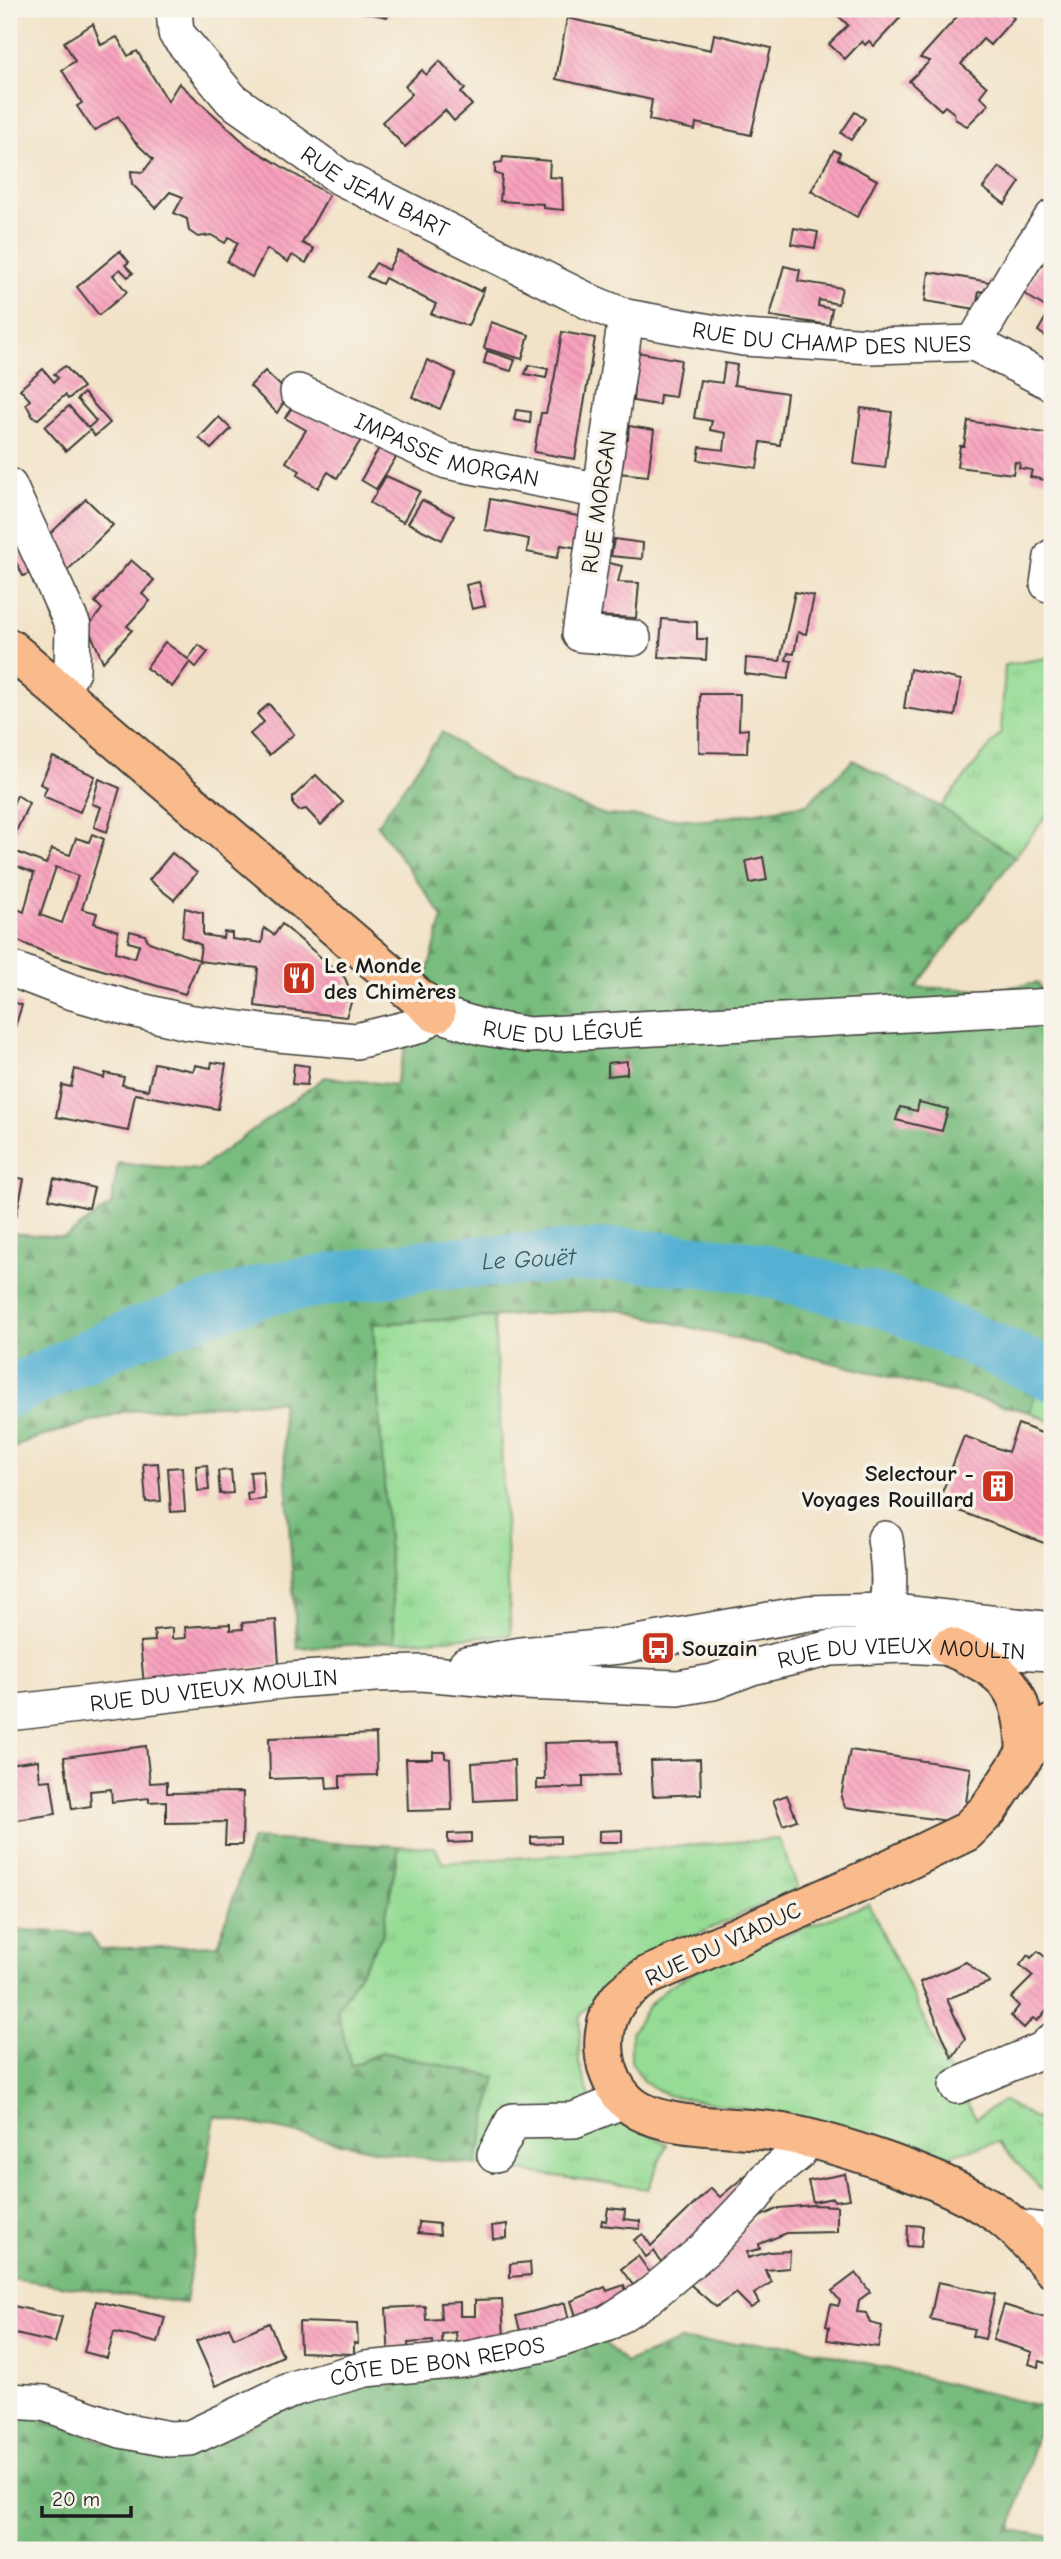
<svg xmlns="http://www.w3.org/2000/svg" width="1061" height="2559" font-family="'Comic Neue',sans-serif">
	<defs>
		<pattern id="grass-tufts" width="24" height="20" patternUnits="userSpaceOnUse" patternTransform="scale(1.75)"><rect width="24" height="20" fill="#96dc95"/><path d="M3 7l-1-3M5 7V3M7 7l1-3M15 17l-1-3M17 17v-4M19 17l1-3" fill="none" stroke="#81bc80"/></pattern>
		<pattern id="forest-firs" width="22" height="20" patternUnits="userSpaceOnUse" patternTransform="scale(1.75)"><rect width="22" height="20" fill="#78bc7e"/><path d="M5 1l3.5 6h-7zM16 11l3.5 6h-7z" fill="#629866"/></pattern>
		<pattern id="building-back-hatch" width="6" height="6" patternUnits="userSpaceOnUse" patternTransform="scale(1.75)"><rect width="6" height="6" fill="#f8a1bd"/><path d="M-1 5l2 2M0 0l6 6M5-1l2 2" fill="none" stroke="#d48aa2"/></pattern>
	</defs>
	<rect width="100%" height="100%" fill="#f7f3e8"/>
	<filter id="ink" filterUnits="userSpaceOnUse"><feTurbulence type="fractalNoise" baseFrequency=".0143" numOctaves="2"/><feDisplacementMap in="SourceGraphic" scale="14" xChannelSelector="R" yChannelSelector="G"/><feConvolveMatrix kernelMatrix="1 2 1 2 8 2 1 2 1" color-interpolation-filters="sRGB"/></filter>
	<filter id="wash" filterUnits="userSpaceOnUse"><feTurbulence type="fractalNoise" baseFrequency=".00686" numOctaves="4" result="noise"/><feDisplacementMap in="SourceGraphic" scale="28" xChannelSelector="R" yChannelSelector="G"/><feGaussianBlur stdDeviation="1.57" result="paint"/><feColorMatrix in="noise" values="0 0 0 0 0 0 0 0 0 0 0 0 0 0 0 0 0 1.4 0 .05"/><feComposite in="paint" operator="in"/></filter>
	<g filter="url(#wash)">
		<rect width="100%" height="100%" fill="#f2e3c8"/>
		<g fill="url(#grass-tufts)" stroke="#597c58" stroke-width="2">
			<polygon points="1052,657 1052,808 1015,857 941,807 1001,732 1005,665"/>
			<polygon points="494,1317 511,1635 395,1642 373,1324"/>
			<polygon points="1052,1329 1052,1422 1030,1412"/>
			<polygon points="779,1839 798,1888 619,1971 580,2016 579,2063 591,2101 667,2144 648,2189 476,2165 495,2077 351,2066 337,2010 382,1936 399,1846 435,1847 443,1863"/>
			<polygon points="869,1904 948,2070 976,2118 1003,2101 1052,2127 1052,2201 998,2142 931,2160 769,2113 666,2095 644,2081 631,2062 631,2033 647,2007 669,1986 718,1959"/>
		</g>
		<g fill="url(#forest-firs)" stroke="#4a6c4d" stroke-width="2">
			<polygon points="442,732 510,780 605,815 708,820 807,804 853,760 941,807 1015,857 916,987 987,990 1038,983 1052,1009 1052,1329 1030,1412 617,1309 373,1324 395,1642 297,1648 281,1401 127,1411 24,1442 9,1452 9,1233 65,1237 111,1205 118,1163 198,1170 325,1077 395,1085 443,917 377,825"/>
			<polygon points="252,1839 399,1846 382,1936 337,2010 351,2066 382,2052 496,2077 476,2165 388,2153 215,2116 185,2303 9,2278 9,1929 89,1934 100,1949 218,1945"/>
			<polygon points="601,2339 625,2363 680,2341 793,2345 1044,2407 1011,2530 1052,2537 1052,2550 9,2550 9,2416 34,2417 139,2453 200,2450 329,2387"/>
		</g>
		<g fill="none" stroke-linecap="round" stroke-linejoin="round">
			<path stroke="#55b1d3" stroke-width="52" id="s1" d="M 9,1392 L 132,1335 L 267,1289 L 434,1264 L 622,1254 L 747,1266 L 888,1303 L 1052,1375"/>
		</g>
		<g id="blocks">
			<g fill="url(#building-back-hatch)" fill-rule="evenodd">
				<polygon points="345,9 397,9 387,17"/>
				<polygon points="831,9 890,9 900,18 874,46 869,41 865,45 862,41 845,59 829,44 848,25"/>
				<polygon points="964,9 1003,9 1014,18 990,45 983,39 961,64 987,87 980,96 989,104 967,126 955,119 954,113 945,106 941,110 909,81 930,61 920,58"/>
				<polygon points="567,18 711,50 714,34 771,48 751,135 696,123 695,130 649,120 652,100 556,79"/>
				<polygon points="93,24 101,45 117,37 128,56 137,51 168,101 179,83 248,146 329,195 302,243 314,249 306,263 292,255 288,262 267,249 252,277 227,262 238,243 229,237 225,243 211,235 198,237 189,231 187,219 174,213 183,197 170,192 156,208 132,184 131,171 143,172 153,159 134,141 118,116 94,131 77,106 82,103 62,70 75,61 64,42"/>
				<polygon points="440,61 465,89 461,93 472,105 454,121 445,110 405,147 382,122 412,94 405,86 422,70 426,75"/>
				<polygon points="855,112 865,119 851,140 841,133"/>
				<polygon points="834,150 840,153 838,159 877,180 857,217 811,191"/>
				<polygon points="503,157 550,161 549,177 562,178 563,210 543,208 543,204 500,201 502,176 495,173 495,163 502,162"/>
				<polygon points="999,167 1020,182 1005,204 983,188"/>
				<polygon points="794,228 818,232 815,248 791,244"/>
				<polygon points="1052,248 1052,341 1038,331 1050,310 1023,293"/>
				<polygon points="120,251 129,262 125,265 133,273 128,277 120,269 113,275 127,292 99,315 77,287"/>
				<polygon points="398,251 480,291 485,287 468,326 431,314 436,304 385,278 382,284 367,277 376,263 388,270"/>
				<polygon points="784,266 800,270 798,281 842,288 838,304 819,300 818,306 832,309 829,325 770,316"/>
				<polygon points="929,272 990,282 985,292 979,291 976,309 925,301"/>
				<polygon points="491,322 529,335 522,359 484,348"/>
				<polygon points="562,332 595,338 575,459 534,452 541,413 546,413 554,380"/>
				<polygon points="487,351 515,360 511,371 484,363"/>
				<polygon points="637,352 681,360 675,397 660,395 659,405 633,401"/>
				<polygon points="427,360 456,373 440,409 412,397"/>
				<polygon points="725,363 737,365 734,385 787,393 780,445 761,442 757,468 698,460 700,447 724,450 726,433 710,430 712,421 694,418 700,380 722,383"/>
				<polygon points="529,365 548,369 546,378 525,374"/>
				<polygon points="65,366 83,387 68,399 65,395 38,419 33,417 26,404 30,400 20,389 43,369 54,382 58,378 54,374"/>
				<polygon points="265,371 289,394 277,413 250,386"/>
				<polygon points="84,393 110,423 95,436 90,430 66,451 45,427 69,406 88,428 96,421 77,399"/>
				<polygon points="296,401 366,432 337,478 328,472 318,488 297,475 300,471 286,462 306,430 285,418"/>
				<polygon points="861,408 892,412 885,468 854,464"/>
				<polygon points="516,410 531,412 530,423 514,420"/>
				<polygon points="219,417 231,429 211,449 199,438"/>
				<polygon points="968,421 1051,434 1045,480 1030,477 1032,470 1019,468 1020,463 1015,462 1013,474 957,467 960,446 964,446"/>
				<polygon points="629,426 654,430 648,476 618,473 623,438 628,439"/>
				<polygon points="383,441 400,451 376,489 361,480"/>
				<polygon points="386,476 420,491 403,522 370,503"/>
				<polygon points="86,499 113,525 65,573 49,535"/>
				<polygon points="490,499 583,517 578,548 561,545 557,558 527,552 529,539 485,530"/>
				<polygon points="422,500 454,516 442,540 408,523"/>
				<polygon points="9,513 36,571 23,576 16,562 13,564 9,556"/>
				<polygon points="614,539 643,543 642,559 611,556"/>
				<polygon points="131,560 154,580 142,594 150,601 127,626 132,630 103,662 88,627 102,609 95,602"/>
				<polygon points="605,562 622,566 618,582 639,583 636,618 596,616"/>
				<polygon points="479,582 485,606 472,609 466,585"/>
				<polygon points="795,592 814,596 806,634 798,632 794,654 788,653 786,660 792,661 788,679 745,674 746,658 780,661"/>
				<polygon points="662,619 697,622 697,639 707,639 706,660 659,657"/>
				<polygon points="165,642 188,659 199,645 208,652 196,667 190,662 172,687 146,668"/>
				<polygon points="910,669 961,680 955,716 904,708"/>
				<polygon points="700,694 740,694 739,730 748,729 747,753 699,752"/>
				<polygon points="269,704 294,734 269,755 250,734 264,722 257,714"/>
				<polygon points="53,757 95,776 80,812 43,796 47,787 40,784"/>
				<polygon points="316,775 343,802 321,825 306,809 299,811 293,805 293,797"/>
				<polygon points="99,779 120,788 107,832 94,827 101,807 92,804"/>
				<polygon points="17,795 29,803 9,847 9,813"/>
				<path d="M 92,834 L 104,839 L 82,909 L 97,913 L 94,923 L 118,931 L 116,952 L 135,958 L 139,945 L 128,942 L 130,931 L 145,935 L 149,942 L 199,960 L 201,945 L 182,937 L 185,908 L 203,913 L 203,935 L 223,938 L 224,932 L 232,933 L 232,939 L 262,943 L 264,928 L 274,935 L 282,924 L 345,978 L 353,997 L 346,1017 L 255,1006 L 258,968 L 199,961 L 185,994 L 51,955 L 9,937 L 9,900 L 14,902 L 12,907 L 24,912 L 34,873 L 9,863 L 9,849 L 46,864 L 52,849 L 70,855 L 76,838 L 89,842 ZM 56,867 L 78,876 L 62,923 L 40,915 Z"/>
				<polygon points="172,853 197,873 174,900 149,880"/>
				<polygon points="763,857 767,880 750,883 746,861"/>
				<polygon points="11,1001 22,1005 15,1027 9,1025"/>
				<polygon points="627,1061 627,1074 608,1076 608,1063"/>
				<polygon points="212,1062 226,1064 218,1109 135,1094 128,1131 56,1117 62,1085 71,1087 75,1069 104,1078 105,1073 124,1077 122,1085 148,1090 154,1063 194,1071 195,1065 211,1068"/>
				<polygon points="294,1064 309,1066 307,1085 292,1084"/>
				<polygon points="919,1102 948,1109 942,1131 896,1120 900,1107 917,1111"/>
				<polygon points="9,1164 17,1166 14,1177 24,1179 16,1217 9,1216"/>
				<polygon points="54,1178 94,1188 89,1208 49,1199"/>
				<polygon points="1018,1424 1052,1437 1052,1546 938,1503 964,1436 1008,1452"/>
				<polygon points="158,1463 161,1501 146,1502 143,1464"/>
				<polygon points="207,1465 209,1490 198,1491 196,1466"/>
				<polygon points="182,1467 185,1511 171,1512 168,1468"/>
				<polygon points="231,1470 233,1493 220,1494 218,1471"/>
				<polygon points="263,1471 265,1499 248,1501 247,1493 252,1492 250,1472"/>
				<polygon points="276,1620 279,1664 144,1685 140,1642 155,1641 154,1630 172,1628 172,1639 186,1638 185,1627 230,1624 230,1630 243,1629 242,1623"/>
				<polygon points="376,1734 377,1775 340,1776 340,1788 327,1789 326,1777 270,1779 269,1738"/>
				<polygon points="618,1741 619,1775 583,1776 583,1787 537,1789 537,1780 545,1780 544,1743"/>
				<polygon points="146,1746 150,1783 167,1782 167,1793 243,1792 242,1845 225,1845 226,1822 166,1823 166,1801 149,1802 149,1798 112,1802 111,1789 90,1791 91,1806 72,1809 64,1757"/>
				<polygon points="850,1750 971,1768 963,1823 845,1807 841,1797"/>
				<polygon points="433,1752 445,1752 445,1758 450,1759 452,1810 408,1811 406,1759 433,1759"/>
				<polygon points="700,1759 701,1794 653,1796 651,1761"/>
				<polygon points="38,1760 40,1781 51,1780 56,1814 9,1821 9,1764"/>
				<polygon points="514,1760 515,1799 474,1801 472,1763"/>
				<polygon points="787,1795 797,1820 783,1825 773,1800"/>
				<polygon points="622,1830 622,1842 599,1842 599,1831"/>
				<polygon points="471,1833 471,1842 448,1843 448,1834"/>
				<polygon points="560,1836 560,1843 531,1844 531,1837"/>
				<polygon points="1038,1951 1052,1963 1052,2004 1037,2021 1033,2018 1024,2028 1011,2016 1019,2006 1011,1998 1033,1976 1020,1965 1028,1955 1031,1958"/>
				<polygon points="966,1962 990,1982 947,1999 965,2039 952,2058 920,1982"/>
				<polygon points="845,2174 850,2199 834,2201 833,2198 813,2202 808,2181"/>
				<polygon points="746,2175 754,2186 665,2268 654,2251 646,2257 634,2240 643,2234 651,2246 711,2188 720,2197"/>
				<polygon points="813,2205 837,2206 837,2232 787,2233 759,2244 760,2249 747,2252 748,2258 769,2252 790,2251 789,2268 765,2270 772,2282 754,2294 759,2303 751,2308 736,2293 716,2307 685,2280 753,2220 779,2208"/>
				<polygon points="608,2208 625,2210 624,2219 640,2221 640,2229 601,2225 602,2220 606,2221"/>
				<polygon points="419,2222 439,2224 440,2235 418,2233"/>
				<polygon points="507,2224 507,2238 493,2239 492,2226"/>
				<polygon points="908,2225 923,2226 921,2247 907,2246"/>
				<polygon points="638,2256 650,2273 633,2285 621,2269"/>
				<polygon points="530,2262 531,2275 510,2277 510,2264"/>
				<polygon points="856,2273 870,2292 859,2300 857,2312 866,2313 870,2323 882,2326 878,2347 827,2340 829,2327 826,2326 831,2304 838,2306 840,2301 832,2291"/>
				<polygon points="938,2282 995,2294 985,2339 972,2336 974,2329 930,2319"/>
				<polygon points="624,2285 628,2296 578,2322 571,2301 605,2287 607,2291"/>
				<polygon points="502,2299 504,2340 458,2354 456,2332 442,2334 443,2353 435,2354 433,2341 408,2343 409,2357 389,2359 386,2308 425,2306 426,2320 441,2319 440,2303 460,2302 460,2316 475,2316 475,2300"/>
				<polygon points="96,2301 165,2317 158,2343 114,2332 107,2358 84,2352"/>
				<polygon points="565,2303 570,2325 522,2337 516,2316"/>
				<polygon points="9,2305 62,2317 55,2343 11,2333 9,2340"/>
				<polygon points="1004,2305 1052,2320 1052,2365 1040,2361 1038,2367 1029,2364 1032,2352 993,2340"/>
				<polygon points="299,2322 357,2324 358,2344 354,2343 354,2354 300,2352"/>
				<polygon points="269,2323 283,2356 216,2386 196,2341 229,2327 234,2338"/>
			</g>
		</g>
	</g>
	<g filter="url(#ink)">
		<use href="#blocks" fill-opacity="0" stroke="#3c3a36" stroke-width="2"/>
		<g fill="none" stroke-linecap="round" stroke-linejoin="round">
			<g stroke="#3c3a36" stroke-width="38">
				<g id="minor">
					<path id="s2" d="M 174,9 L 176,33 L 232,100 L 340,177 L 592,303 L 626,317 L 744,338 L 871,346 L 974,343 L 1052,383"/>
					<polyline points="626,317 580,634 633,638"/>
					<polyline points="974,343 1022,262 1052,218"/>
					<path id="s3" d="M 298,392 L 447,461 L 601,491"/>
					<polyline points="9,486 73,626 72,671 61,692"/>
					<polyline points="1048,584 1052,557"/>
					<path id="s4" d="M 9,968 L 69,991 L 128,1008 L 187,1022 L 278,1034 L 356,1041 L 418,1026 L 436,1013 L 481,1027 L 529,1035 L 1052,1006"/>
					<path d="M 872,1627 C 895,1611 889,1564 885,1539"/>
					<polyline points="466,1665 521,1655 620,1646 809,1613 885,1611 1052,1630"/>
					<path id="s5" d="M 9,1713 L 290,1680 L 376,1674 L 422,1673 L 523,1682 L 678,1688 L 713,1682 L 752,1667 L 831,1648 L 903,1645 L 1052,1653"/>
					<polyline points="957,2086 1042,2050 1052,2041"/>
					<polyline points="495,2155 513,2121 574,2120 624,2100"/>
					<polyline points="1014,2227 1052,2232"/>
					<path id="s6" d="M 9,2401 L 44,2403 L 121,2430 L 169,2439 L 190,2438 L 295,2388 L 366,2369 L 462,2360 L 549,2343 L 606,2324 L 648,2297 L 704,2250 L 754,2197 L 765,2180 L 797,2154 L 807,2139"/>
				</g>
			</g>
			<g stroke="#3c3a36" stroke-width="42">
				<g id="major">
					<polyline points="9,648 436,1013"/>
					<path d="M 950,1647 C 1009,1672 1023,1688 1026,1753"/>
					<path d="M 1052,1724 L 1026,1753 L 988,1810 L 966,1832 L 864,1881 L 647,1976 C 639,1982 629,1988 622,1995 C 592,2028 601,2090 640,2111 C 674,2129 732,2126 771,2131 C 829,2139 947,2179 995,2212 C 1017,2227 1034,2248 1052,2268"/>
				</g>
			</g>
			<use href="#minor" stroke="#fff" stroke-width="35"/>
			<use href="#major" stroke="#fabb8c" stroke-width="38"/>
		</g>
	</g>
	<defs>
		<g id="restaurant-square" transform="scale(1.75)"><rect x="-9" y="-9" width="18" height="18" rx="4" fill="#c8321e" stroke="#f7f3e8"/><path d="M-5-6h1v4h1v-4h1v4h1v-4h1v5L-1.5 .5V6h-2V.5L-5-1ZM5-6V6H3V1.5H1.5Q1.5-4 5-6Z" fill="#fff"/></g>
		<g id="building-square" transform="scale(1.75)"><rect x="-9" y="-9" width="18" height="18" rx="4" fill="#c8321e" stroke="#f7f3e8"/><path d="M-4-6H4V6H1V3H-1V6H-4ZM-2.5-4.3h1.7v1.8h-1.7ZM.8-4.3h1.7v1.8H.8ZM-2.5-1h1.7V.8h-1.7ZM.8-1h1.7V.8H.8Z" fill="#fff"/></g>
		<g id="bus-square" transform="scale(1.75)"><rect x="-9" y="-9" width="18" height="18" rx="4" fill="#c8321e" stroke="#f7f3e8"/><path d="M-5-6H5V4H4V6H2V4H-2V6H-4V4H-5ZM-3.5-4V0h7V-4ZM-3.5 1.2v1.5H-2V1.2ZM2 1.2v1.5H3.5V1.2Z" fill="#fff"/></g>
	</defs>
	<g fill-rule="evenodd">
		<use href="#restaurant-square" x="299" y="978"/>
		<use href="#building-square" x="998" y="1486"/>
		<use href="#bus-square" x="658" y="1648"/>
	</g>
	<g text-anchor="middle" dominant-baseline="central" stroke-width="7" stroke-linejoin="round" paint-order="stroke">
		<g font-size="23" fill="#1c1c1c" stroke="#f7f3e8">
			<text stroke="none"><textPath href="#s2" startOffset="282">RUE JEAN BART</textPath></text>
			<text stroke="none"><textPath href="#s2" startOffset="770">RUE DU CHAMP DES NUES</textPath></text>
			<text stroke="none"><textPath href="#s3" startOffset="161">IMPASSE MORGAN</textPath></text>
			<text transform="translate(599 502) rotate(-82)">RUE MORGAN</text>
			<text stroke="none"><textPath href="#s4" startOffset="572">RUE DU LÉGUÉ</textPath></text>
			<text stroke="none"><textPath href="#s5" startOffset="900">RUE DU VIEUX MOULIN</textPath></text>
			<text stroke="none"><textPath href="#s5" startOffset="206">RUE DU VIEUX MOULIN</textPath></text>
			<text transform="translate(723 1944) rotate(-25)">RUE DU VIADUC</text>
			<text stroke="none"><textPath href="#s6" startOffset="448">CÔTE DE BON REPOS</textPath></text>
		</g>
		<g font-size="23" font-weight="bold" fill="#1c1c1c" stroke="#f7f3e8" text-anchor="start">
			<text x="324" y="965">Le Monde<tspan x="324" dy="26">des Chimères</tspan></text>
			<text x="974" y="1473" text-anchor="end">Selectour -<tspan x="974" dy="26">Voyages Rouillard</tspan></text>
			<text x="682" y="1648">Souzain</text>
		</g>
		<g font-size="24" font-style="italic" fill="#335865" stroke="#f7f3e8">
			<text stroke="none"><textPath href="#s1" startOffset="542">Le Gouët</textPath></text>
		</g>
	</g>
	<rect width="1061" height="2559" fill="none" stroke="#f7f3e8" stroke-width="35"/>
	<path d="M42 2506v10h89v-10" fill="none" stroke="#1c1c1c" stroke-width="3.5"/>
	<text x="52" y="2506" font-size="21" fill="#1c1c1c" stroke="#f7f3e8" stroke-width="5" paint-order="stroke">20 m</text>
</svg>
